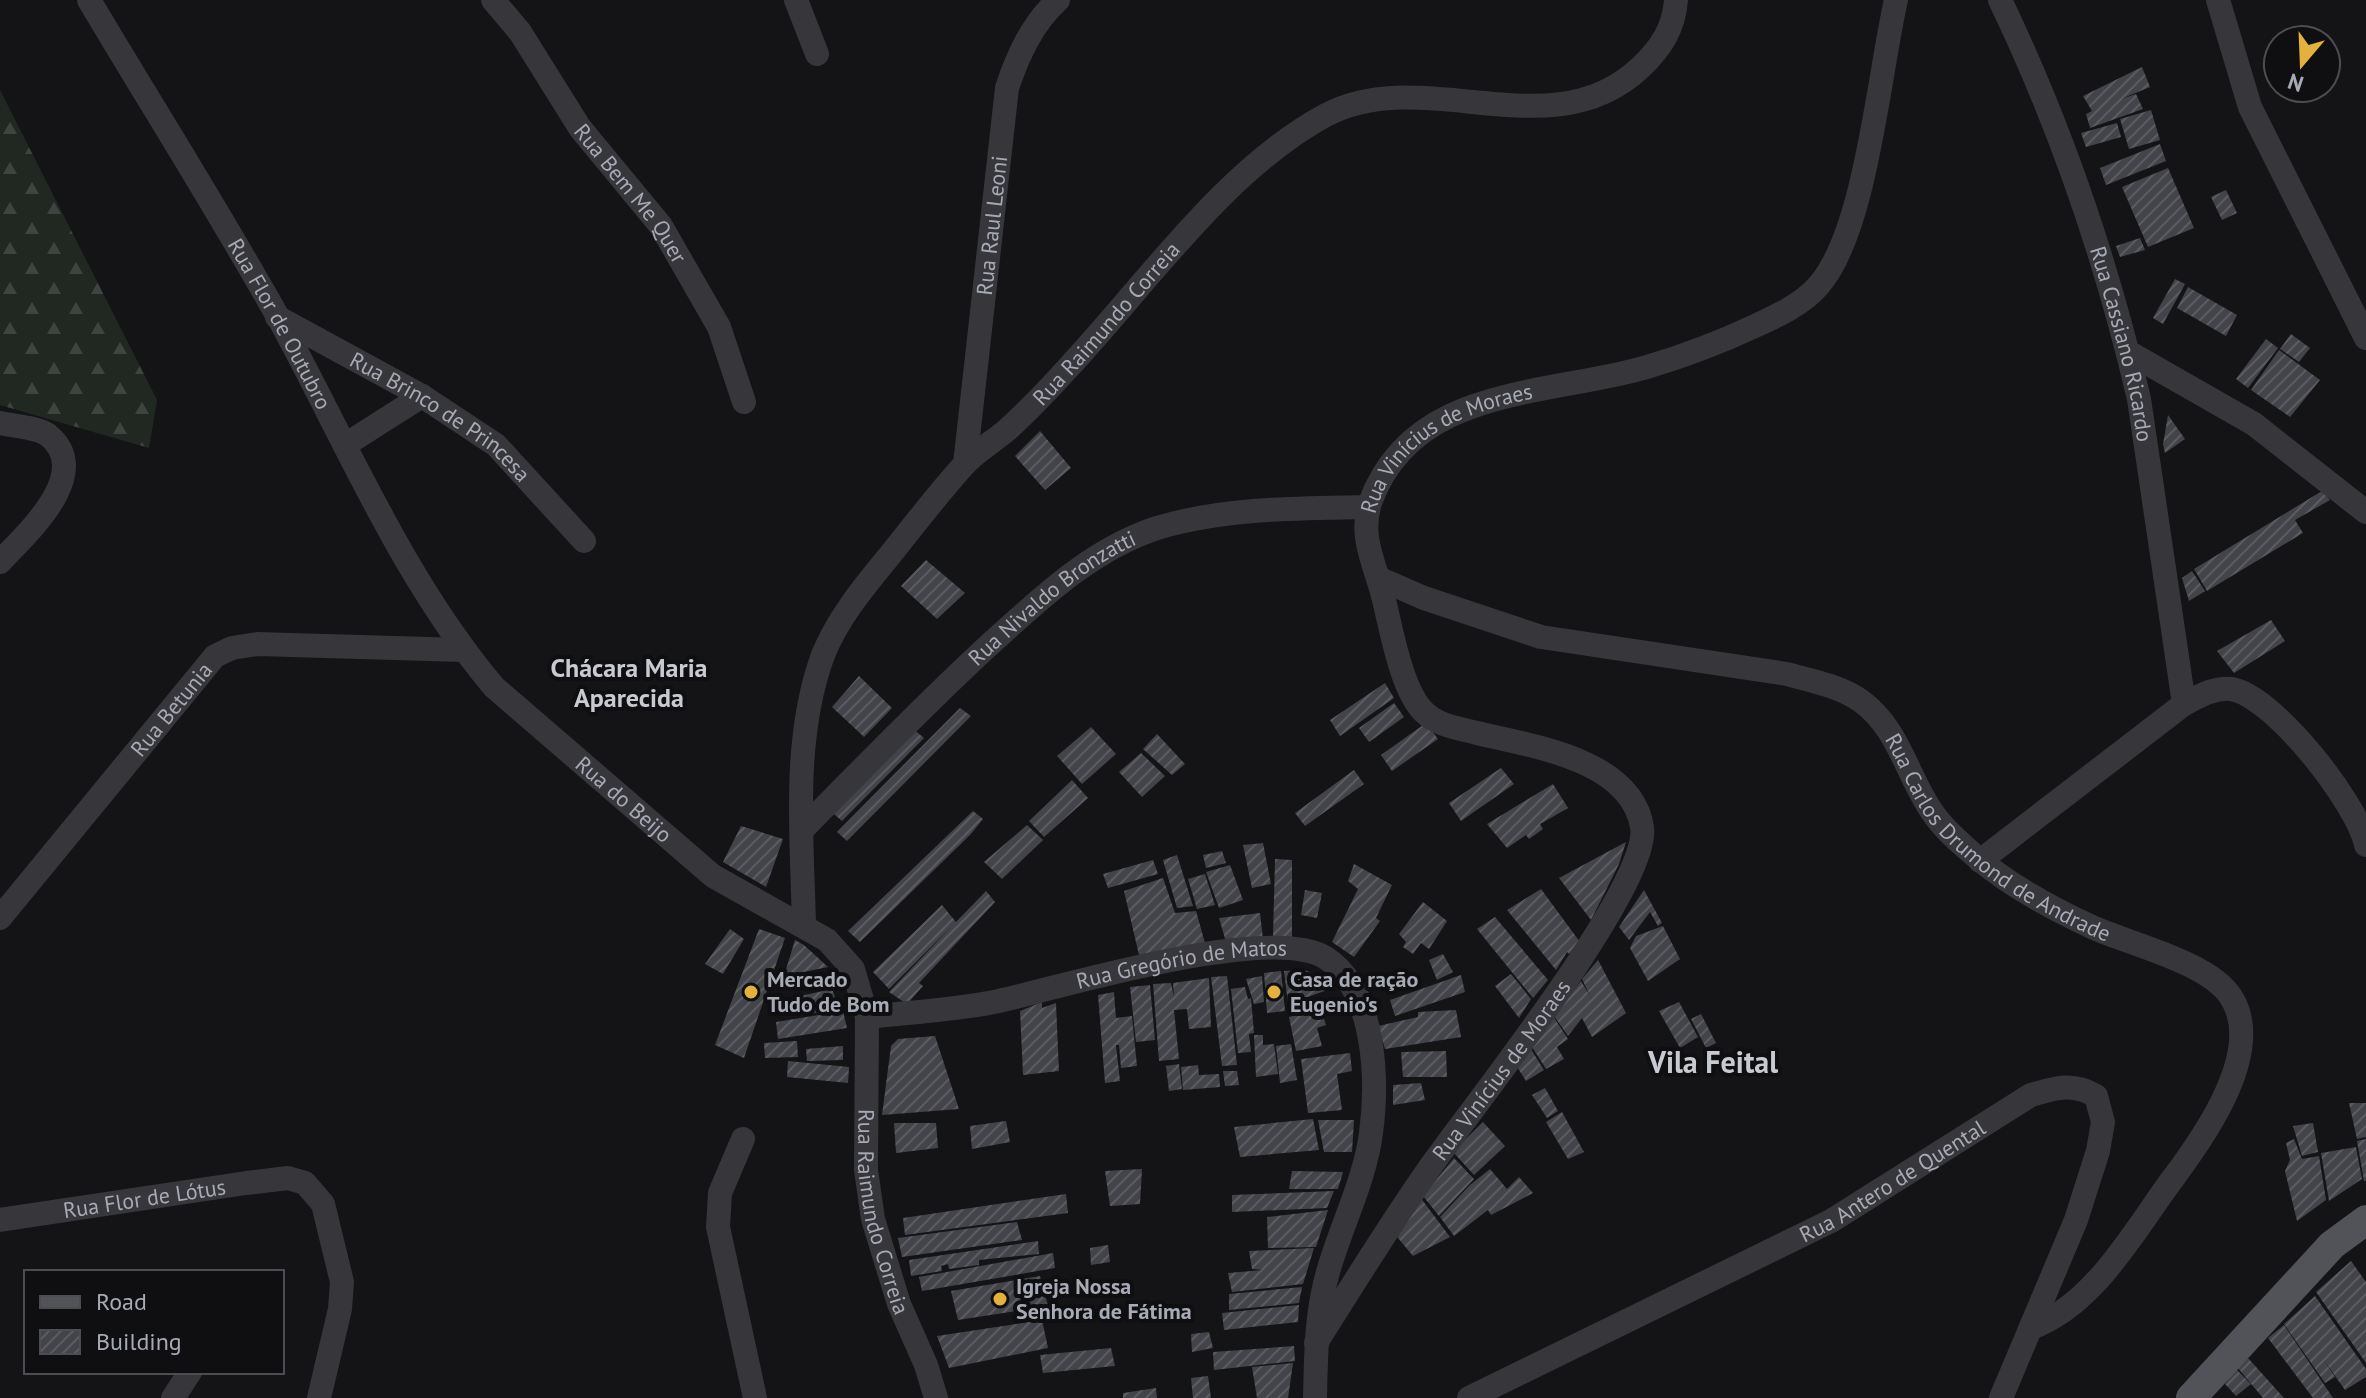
<svg xmlns="http://www.w3.org/2000/svg" width="2366" height="1398" font-family="'PT Sans',sans-serif">
	<defs>
		<pattern id="forest-firs" width="22" height="20" patternUnits="userSpaceOnUse" patternTransform="scale(2)"><rect width="22" height="20" fill="#212822"/><path d="M5 1l3.5 6h-7zM16 11l3.5 6h-7z" fill="#3e4440"/></pattern>
		<pattern id="building-hatch" width="6" height="6" patternUnits="userSpaceOnUse" patternTransform="scale(2)"><rect width="6" height="6" fill="#434449"/><path d="M-1 1l2-2M0 6l6-6M5 7l2-2" fill="none" stroke="#5b5c61"/></pattern>
	</defs>
	<rect width="100%" height="100%" fill="#141416"/>
	<polygon fill="url(#forest-firs)" points="0,90 157,400 149,448 0,405"/>
	<g fill="url(#building-hatch)">
		<polygon points="2142,67 2150,87 2121,99 2136,94 2143,109 2090,128 2086,114 2092,111 2083,96"/>
		<polygon points="2151,110 2160,140 2129,149 2120,119"/>
		<polygon points="2117,123 2121,137 2086,147 2081,133"/>
		<polygon points="2160,144 2166,161 2106,185 2100,168"/>
		<polygon points="2168,168 2194,228 2148,247 2122,187"/>
		<polygon points="2226,190 2237,213 2222,220 2211,197"/>
		<polygon points="2140,238 2145,250 2120,257 2116,246"/>
		<polygon points="2175,279 2185,284 2163,324 2153,318"/>
		<polygon points="2188,287 2237,315 2226,336 2177,308"/>
		<polygon points="2291,334 2310,348 2299,362 2280,349"/>
		<polygon points="2266,339 2278,348 2248,388 2236,379"/>
		<polygon points="2279,350 2320,380 2290,417 2251,390"/>
		<polygon points="2168,415 2185,439 2165,453 2163,444"/>
		<polygon points="1040,431 1071,468 1045,490 1015,456"/>
		<polygon points="2322,491 2330,500 2295,520 2303,533 2207,591 2194,569"/>
		<polygon points="926,560 965,593 937,619 901,586"/>
		<polygon points="2192,571 2205,591 2189,601 2182,578"/>
		<polygon points="2271,620 2285,641 2234,673 2217,651"/>
		<polygon points="859,676 892,708 864,737 832,707"/>
		<polygon points="1385,683 1394,698 1340,736 1330,720"/>
		<polygon points="1394,703 1404,717 1369,742 1359,728"/>
		<polygon points="960,708 971,716 847,841 837,832"/>
		<polygon points="1426,723 1438,739 1392,771 1381,755"/>
		<polygon points="1091,727 1116,754 1082,784 1057,756"/>
		<polygon points="912,728 924,738 842,821 828,809"/>
		<polygon points="1157,734 1185,764 1172,775 1143,749"/>
		<polygon points="1141,753 1165,776 1142,797 1119,772"/>
		<polygon points="1501,768 1514,784 1461,821 1449,803"/>
		<polygon points="1354,770 1364,784 1305,826 1295,813"/>
		<polygon points="1072,780 1088,798 1044,837 1029,821"/>
		<polygon points="1553,784 1568,808 1540,824 1543,829 1529,839 1526,835 1507,848 1487,824"/>
		<polygon points="973,811 983,819 970,835 860,942 848,931"/>
		<polygon points="1027,825 1043,840 1002,879 984,862"/>
		<polygon points="741,826 783,839 766,887 723,862"/>
		<polygon points="1626,842 1619,864 1591,920 1559,878"/>
		<polygon points="1263,843 1271,884 1252,888 1243,845"/>
		<polygon points="1222,851 1226,863 1206,868 1203,855"/>
		<polygon points="1177,855 1193,906 1177,908 1163,860"/>
		<polygon points="1275,859 1292,860 1292,937 1273,936"/>
		<polygon points="1153,860 1158,874 1108,888 1103,874"/>
		<polygon points="1354,864 1392,885 1376,918 1380,921 1354,957 1332,942 1358,889 1348,881"/>
		<polygon points="1230,865 1243,900 1219,908 1206,872"/>
		<polygon points="1205,874 1215,905 1197,909 1188,879"/>
		<polygon points="1163,878 1175,913 1196,911 1205,943 1139,955 1124,891"/>
		<polygon points="1541,889 1580,942 1569,954 1567,952 1556,970 1507,910"/>
		<polygon points="1305,890 1322,893 1317,918 1301,915"/>
		<polygon points="1644,890 1662,923 1658,926 1650,912 1629,940 1619,927"/>
		<polygon points="986,891 995,902 919,983 923,986 907,1004 889,992 954,924 889,989 873,972 942,905 956,922"/>
		<polygon points="1423,902 1447,921 1429,949 1421,943 1413,954 1403,947 1406,942 1399,934"/>
		<polygon points="1260,913 1263,939 1226,942 1219,918"/>
		<polygon points="1495,917 1548,980 1533,998 1477,929"/>
		<polygon points="1663,926 1680,959 1648,981 1630,948 1636,936"/>
		<polygon points="730,929 744,939 723,974 705,964"/>
		<polygon points="759,929 785,938 744,1058 715,1045"/>
		<polygon points="795,940 804,945 828,967 784,976"/>
		<polygon points="1443,954 1453,972 1437,980 1429,960"/>
		<polygon points="1598,960 1626,1013 1592,1037 1582,1018 1568,1036 1554,1016 1581,981 1590,996 1582,979"/>
		<polygon points="1304,970 1317,975 1330,989 1288,1004 1284,971"/>
		<polygon points="1281,971 1285,1011 1267,1013 1264,973"/>
		<polygon points="1511,974 1531,999 1519,1018 1495,986"/>
		<polygon points="1461,975 1465,992 1395,1016 1390,1000"/>
		<polygon points="1227,976 1237,1065 1222,1066 1211,977"/>
		<polygon points="1262,976 1264,1002 1254,1004 1246,979"/>
		<polygon points="1209,978 1211,1027 1189,1029 1187,1009 1174,1010 1179,1059 1159,1061 1153,984 1171,983 1174,997 1173,983"/>
		<polygon points="1150,985 1155,1040 1136,1042 1130,987"/>
		<polygon points="1245,987 1248,999 1251,998 1254,1033 1249,1034 1251,1052 1238,1053 1231,989"/>
		<polygon points="832,989 839,1008 799,1016 796,997"/>
		<polygon points="1114,992 1116,1018 1132,1016 1137,1066 1121,1068 1119,1045 1116,1045 1120,1081 1105,1083 1098,995"/>
		<polygon points="1042,1002 1042,1008 1056,1003 1059,1071 1023,1075 1020,1011"/>
		<polygon points="1679,1002 1698,1037 1680,1048 1659,1011"/>
		<polygon points="1321,1009 1326,1025 1317,1028 1322,1046 1296,1051 1289,1017"/>
		<polygon points="1456,1010 1461,1037 1385,1049 1378,1026 1418,1017 1418,1012"/>
		<polygon points="843,1011 847,1028 778,1039 776,1022"/>
		<polygon points="1551,1013 1568,1039 1557,1047 1564,1059 1546,1069 1530,1044"/>
		<polygon points="1701,1014 1716,1043 1706,1048 1691,1019"/>
		<polygon points="1254,1035 1263,1035 1263,1045 1274,1044 1278,1074 1256,1077"/>
		<polygon points="935,1036 959,1109 882,1115 891,1046 898,1039"/>
		<polygon points="797,1041 798,1057 765,1058 764,1043"/>
		<polygon points="1291,1044 1297,1080 1280,1083 1276,1046"/>
		<polygon points="843,1046 843,1060 807,1061 806,1049"/>
		<polygon points="1529,1046 1544,1070 1526,1081 1514,1062"/>
		<polygon points="1446,1051 1447,1077 1403,1077 1401,1052"/>
		<polygon points="1350,1053 1352,1071 1337,1074 1342,1110 1308,1113 1301,1059"/>
		<polygon points="788,1061 849,1067 848,1083 787,1077"/>
		<polygon points="1179,1064 1182,1089 1169,1091 1166,1066"/>
		<polygon points="1198,1065 1199,1075 1219,1074 1220,1087 1183,1090 1181,1067"/>
		<polygon points="1223,1071 1237,1071 1239,1085 1225,1086"/>
		<polygon points="1421,1083 1425,1100 1393,1105 1393,1085"/>
		<polygon points="1545,1088 1558,1111 1547,1118 1532,1095"/>
		<polygon points="2349,1103 2366,1103 2366,1137 2357,1139"/>
		<polygon points="1562,1112 1584,1152 1568,1159 1546,1122"/>
		<polygon points="1313,1119 1319,1150 1240,1157 1234,1127"/>
		<polygon points="1318,1120 1354,1120 1352,1152 1324,1152"/>
		<polygon points="1006,1121 1010,1142 972,1149 970,1126"/>
		<polygon points="1483,1122 1505,1146 1474,1175 1453,1152"/>
		<polygon points="894,1123 936,1123 938,1148 896,1153"/>
		<polygon points="2313,1123 2318,1152 2302,1156 2293,1126"/>
		<polygon points="2294,1139 2302,1159 2319,1156 2326,1200 2297,1221 2285,1171 2290,1160 2286,1143"/>
		<polygon points="2366,1139 2366,1181 2364,1181 2357,1141"/>
		<polygon points="2356,1147 2362,1179 2329,1201 2321,1153"/>
		<polygon points="1454,1158 1474,1179 1439,1216 1423,1196"/>
		<polygon points="1142,1169 1140,1204 1110,1206 1105,1171"/>
		<polygon points="1490,1169 1507,1189 1519,1177 1533,1193 1491,1215 1488,1210 1454,1236 1440,1217 1470,1185"/>
		<polygon points="1292,1171 1343,1172 1338,1189 1289,1189"/>
		<polygon points="1334,1191 1327,1208 1232,1212 1232,1195"/>
		<polygon points="1417,1193 1450,1237 1413,1256 1393,1232"/>
		<polygon points="1066,1194 1068,1213 905,1235 903,1218"/>
		<polygon points="1328,1210 1316,1247 1268,1248 1267,1217"/>
		<polygon points="1017,1222 1022,1240 902,1257 898,1238"/>
		<polygon points="1038,1241 1039,1254 979,1260 979,1265 949,1269 948,1264 941,1266 942,1271 911,1276 909,1260"/>
		<polygon points="1108,1245 1110,1262 1091,1265 1090,1248"/>
		<polygon points="1314,1248 1303,1284 1232,1292 1228,1273 1263,1270 1252,1269 1249,1251"/>
		<polygon points="1053,1253 1055,1268 922,1291 919,1277"/>
		<polygon points="2351,1261 2366,1282 2366,1363 2316,1292"/>
		<polygon points="1040,1276 1048,1306 958,1320 951,1291"/>
		<polygon points="1302,1287 1299,1303 1229,1310 1229,1294"/>
		<polygon points="2315,1296 2366,1369 2366,1377 2345,1390 2323,1359 2335,1377 2325,1383 2284,1324"/>
		<polygon points="1299,1305 1298,1322 1224,1330 1222,1313"/>
		<polygon points="1042,1320 1048,1348 949,1368 937,1336"/>
		<polygon points="2284,1325 2333,1398 2313,1398 2268,1338"/>
		<polygon points="1209,1332 1213,1348 1192,1352 1191,1334"/>
		<polygon points="1294,1346 1295,1361 1214,1370 1213,1352"/>
		<polygon points="1111,1348 1115,1366 1043,1373 1040,1355"/>
		<polygon points="2248,1358 2284,1398 2263,1398 2237,1367"/>
		<polygon points="1293,1363 1288,1398 1257,1398 1252,1367"/>
		<polygon points="2236,1369 2251,1384 2236,1396 2225,1384"/>
		<polygon points="1208,1376 1211,1398 1193,1398 1191,1378"/>
		<polygon points="1156,1388 1157,1398 1123,1398 1123,1393"/>
	</g>
	<g fill="none" stroke-linecap="round" stroke-linejoin="round">
		<g stroke="#36363b" stroke-width="24">
			<path id="s1" d="M 89,0 C 152,106 218,210 278,317 C 346,441 402,578 494,687 L 713,876 L 827,940 L 853,969 L 867,1017 L 866,1170 L 873,1219 L 899,1304 L 926,1365 L 936,1398"/>
			<path id="s2" d="M 493,0 L 520,32 L 580,128 L 661,226 L 719,327 L 744,402"/>
			<polyline points="796,0 817,54"/>
			<path id="s3" d="M 2000,0 C 2061,127 2107,262 2139,399 L 2184,704"/>
			<polyline points="2218,0 2250,107 2366,338"/>
			<path id="s4" d="M 277,317 L 422,396 L 496,445 L 584,541"/>
			<polyline points="2128,352 2254,424 2366,512"/>
			<path d="M 0,423 C 13,426 37,427 48,435 C 95,473 26,534 0,562"/>
			<polyline points="345,445 422,396"/>
			<path id="s5" d="M 965,464 L 1007,88 C 1018,55 1032,24 1058,0"/>
			<path id="s6" d="M 1378,578 L 1424,598 L 1541,637 L 1787,674 C 1812,681 1840,686 1861,701 C 1900,729 1908,780 1935,816 C 1946,831 1960,843 1974,855 C 2008,885 2051,908 2092,927 C 2129,944 2209,962 2231,997 C 2265,1050 2206,1134 2174,1177 C 2135,1229 2095,1305 2031,1328"/>
			<path id="s7" d="M 802,830 C 863,768 924,705 988,646 C 1039,600 1090,550 1157,528 C 1223,508 1300,508 1368,507"/>
			<path d="M 1980,861 L 2184,704 C 2198,697 2214,687 2231,689 C 2273,695 2358,804 2366,845"/>
			<path id="s8" d="M 0,918 L 215,656 L 232,648 L 257,644 L 463,650"/>
			<path id="s9" d="M 804,924 C 802,837 792,739 823,655 C 837,620 862,589 886,560 C 911,529 936,496 963,466 C 975,452 993,442 1007,430 C 1028,411 1048,390 1067,369 C 1145,286 1224,170 1326,115 C 1425,63 1552,152 1641,67 C 1661,48 1674,28 1676,0"/>
			<path id="s10" d="M 867,1017 C 911,1012 957,1010 999,1001 C 1065,986 1272,923 1326,958 C 1376,991 1378,1081 1371,1133 C 1365,1180 1341,1226 1328,1272 C 1316,1313 1316,1356 1315,1398"/>
			<polyline points="743,1139 720,1193 718,1227 755,1398"/>
			<path id="s11" d="M 0,1220 L 246,1183 L 288,1178 L 305,1183 L 323,1204 L 342,1282 L 340,1309 L 319,1398"/>
			<path id="s12" d="M 1316,1343 C 1354,1283 1390,1224 1431,1166 C 1471,1109 1651,885 1642,827 C 1631,759 1531,746 1477,733 C 1459,728 1438,726 1424,712 C 1401,690 1391,627 1383,596 C 1375,564 1359,536 1370,503 C 1412,385 1548,396 1647,367 C 1684,356 1721,342 1755,326 C 1777,316 1803,304 1819,285 C 1866,231 1879,73 1896,0"/>
			<polyline points="173,1398 190,1372"/>
			<path id="s13" d="M 1469,1398 L 1831,1221 L 2031,1095 C 2055,1088 2073,1082 2096,1096 L 2103,1122 L 2098,1151 L 2076,1220 L 2001,1398"/>
		</g>
		<polyline stroke="#525359" stroke-width="30" points="2191,1398 2332,1245 2366,1220"/>
	</g>
	<g fill="#e5b13d" stroke="#0f0f11" stroke-width="3">
		<circle cx="751" cy="992" r="8"/>
		<circle cx="1274" cy="992" r="8"/>
		<circle cx="1000" cy="1299" r="8"/>
	</g>
	<g text-anchor="middle" dominant-baseline="central" stroke-width="8" stroke-linejoin="round" paint-order="stroke">
		<g font-size="22" fill="#a7abb5" stroke="#0f0f11">
			<text stroke="none"><textPath href="#s2" startOffset="238">Rua Bem Me Quer</textPath></text>
			<text stroke="none"><textPath href="#s5" startOffset="240">Rua Raul Leoni</textPath></text>
			<text stroke="none"><textPath href="#s9" startOffset="710">Rua Raimundo Correia</textPath></text>
			<text stroke="none"><textPath href="#s1" startOffset="376">Rua Flor de Outubro</textPath></text>
			<text stroke="none"><textPath href="#s3" startOffset="366">Rua Cassiano Ricardo</textPath></text>
			<text stroke="none"><textPath href="#s4" startOffset="192">Rua Brinco de Princesa</textPath></text>
			<text stroke="none"><textPath href="#s12" startOffset="1192">Rua Vinícius de Moraes</textPath></text>
			<text stroke="none"><textPath href="#s7" startOffset="342">Rua Nivaldo Bronzatti</textPath></text>
			<text stroke="none"><textPath href="#s8" startOffset="270">Rua Betunia</textPath></text>
			<text stroke="none"><textPath href="#s1" startOffset="970">Rua do Beijo</textPath></text>
			<text stroke="none"><textPath href="#s6" startOffset="700">Rua Carlos Drumond de Andrade</textPath></text>
			<text stroke="none"><textPath href="#s10" startOffset="320">Rua Gregório de Matos</textPath></text>
			<text stroke="none"><textPath href="#s12" startOffset="330">Rua Vinícius de Moraes</textPath></text>
			<text stroke="none"><textPath href="#s13" startOffset="476">Rua Antero de Quental</textPath></text>
			<text stroke="none"><textPath href="#s11" startOffset="146">Rua Flor de Lótus</textPath></text>
			<text stroke="none"><textPath href="#s1" startOffset="1504">Rua Raimundo Correia</textPath></text>
		</g>
		<g font-size="22" font-weight="bold" fill="#a7abb5" stroke="#0f0f11" text-anchor="start">
			<text x="767" y="979">Mercado<tspan x="767" dy="25">Tudo de Bom</tspan></text>
			<text x="1290" y="979">Casa de ração<tspan x="1290" dy="25">Eugenio's</tspan></text>
			<text x="1016" y="1286">Igreja Nossa<tspan x="1016" dy="25">Senhora de Fátima</tspan></text>
		</g>
		<g font-size="26" font-weight="bold" fill="#c8cad2" stroke="#0f0f11">
			<text x="629" y="667">Chácara Maria<tspan x="629" dy="30">Aparecida</tspan></text>
		</g>
		<g font-size="30" font-weight="bold" fill="#c8cad2" stroke="#0f0f11">
			<text x="1713" y="1061">Vila Feital</text>
		</g>
	</g>
	<rect x="24" y="1270" width="260" height="104" fill="#0f0f11" stroke="#4c4d53" stroke-width="2"/>
	<rect x="40" y="1296" width="40" height="12" fill="#525359" stroke="#4c4d53" stroke-width="2"/>
	<text x="96" y="1310" font-size="24" fill="#a7abb5">Road</text>
	<rect x="40" y="1330" width="40" height="24" fill="url(#building-hatch)" stroke="#4c4d53" stroke-width="2"/>
	<text x="96" y="1350" font-size="24" fill="#a7abb5">Building</text>
	<g transform="translate(2302 64) rotate(199)"><circle r="38" fill="#0f0f11" stroke="#4c4d53" stroke-width="2"/>
	<path d="M0-6L14 30L0 20L-14 30Z" fill="#e5b13d"/>
	<text y="-12" font-size="22" font-weight="bold" text-anchor="middle" fill="#a7abb5">N</text>
	</g>
</svg>
